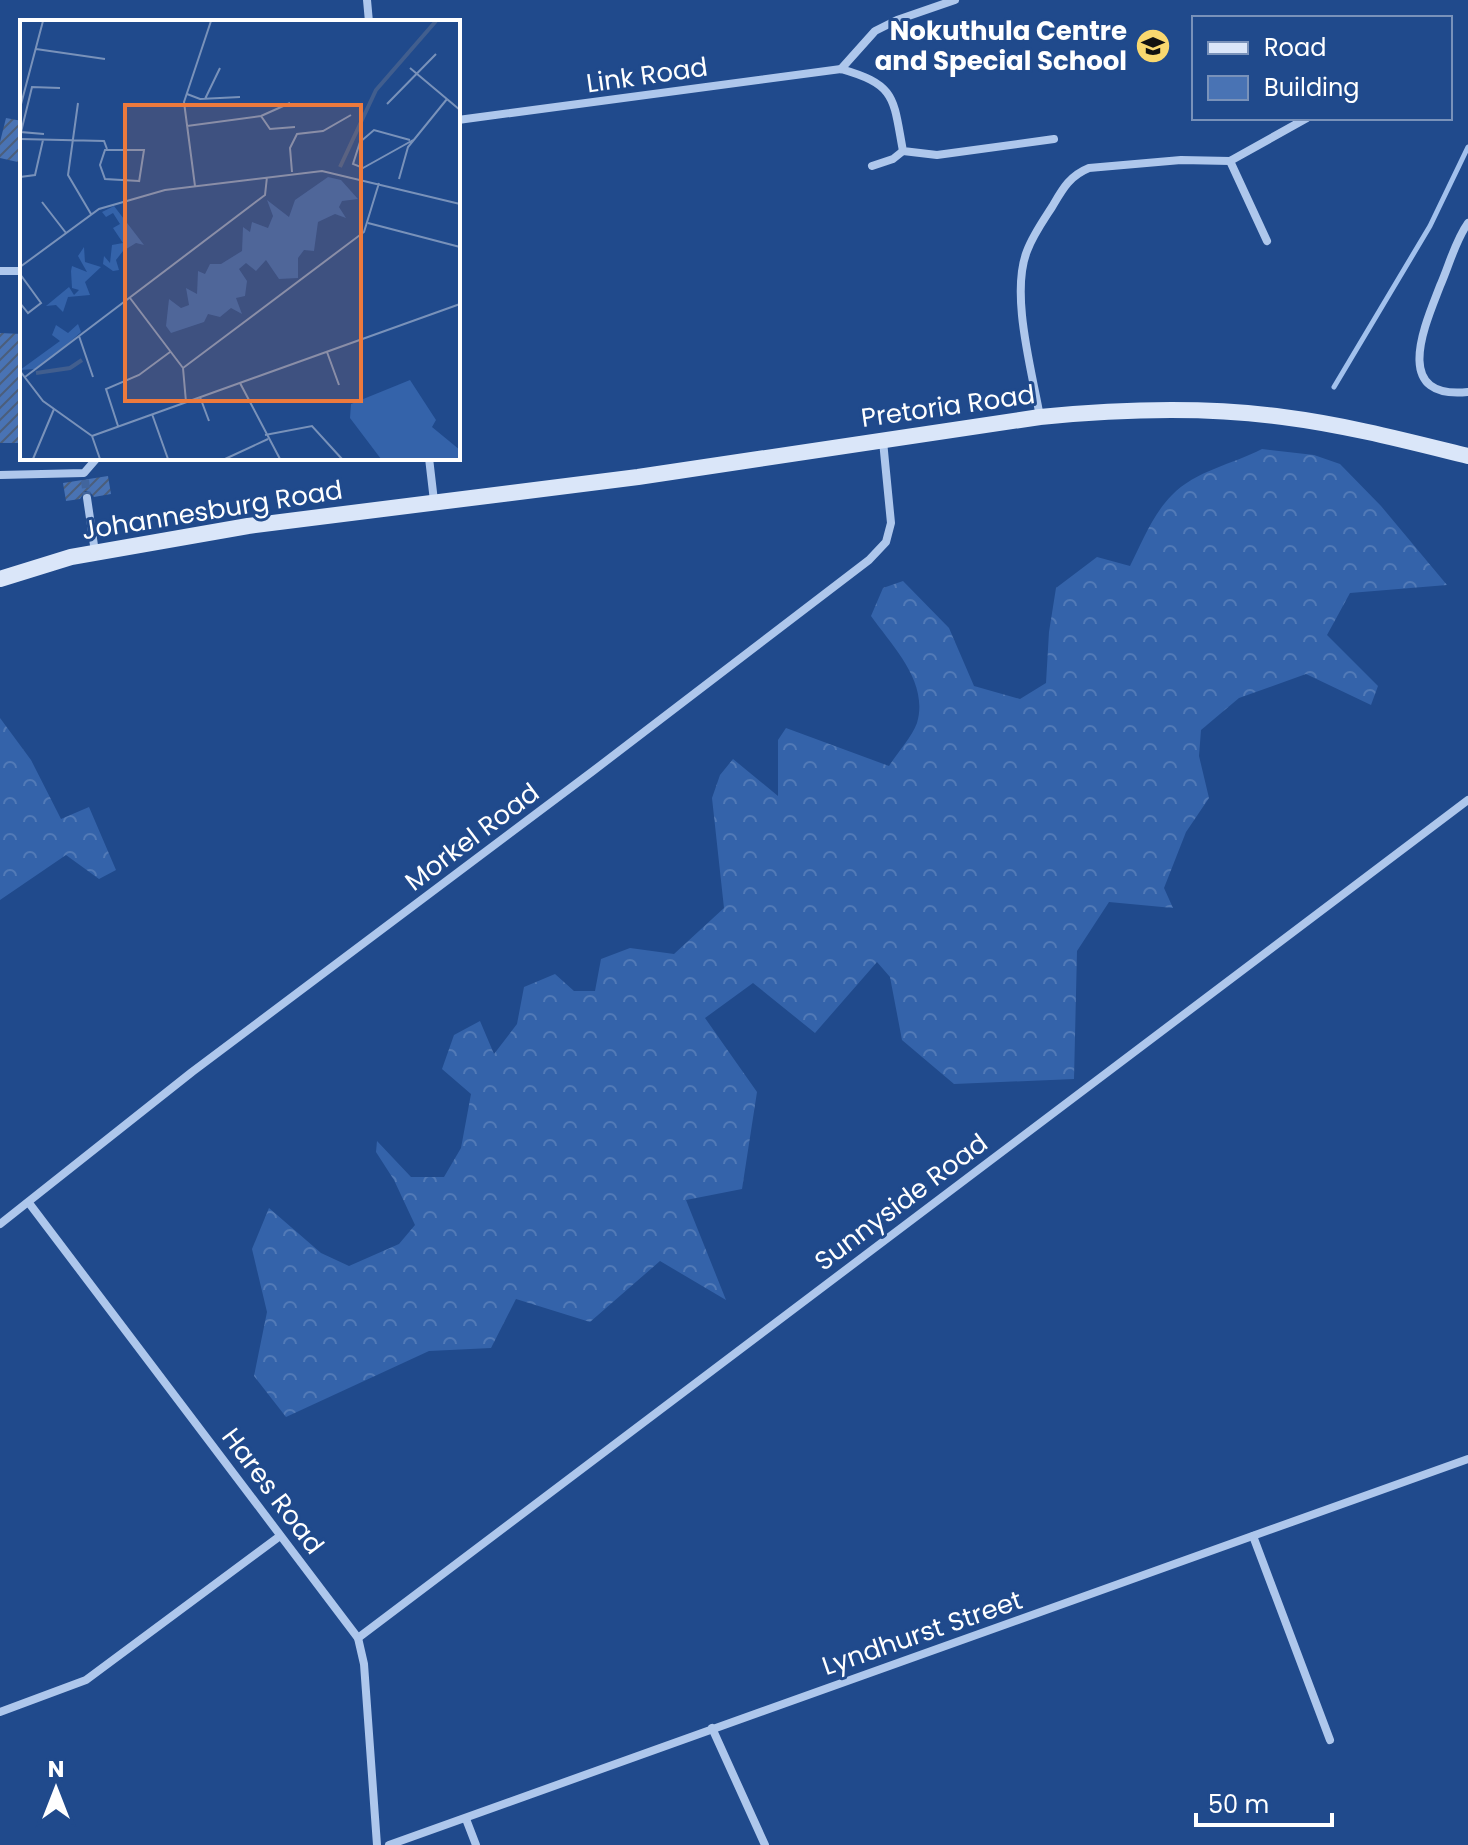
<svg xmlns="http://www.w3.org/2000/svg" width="1468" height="1845" font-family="Poppins,sans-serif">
	<defs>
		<pattern id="forest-crowns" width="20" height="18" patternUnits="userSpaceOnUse" patternTransform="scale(2)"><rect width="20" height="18" fill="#3463aa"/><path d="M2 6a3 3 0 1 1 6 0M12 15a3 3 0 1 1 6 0" fill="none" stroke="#527ab7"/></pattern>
		<pattern id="building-hatch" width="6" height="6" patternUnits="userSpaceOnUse" patternTransform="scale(2)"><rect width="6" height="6" fill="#4973b4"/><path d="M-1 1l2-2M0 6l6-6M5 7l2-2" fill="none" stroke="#4b5e7b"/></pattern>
	</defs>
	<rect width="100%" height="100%" fill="#204a8c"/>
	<g fill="url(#forest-crowns)">
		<path d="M 1262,449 L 1314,455 L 1340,464 L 1381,506 L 1447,585 L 1350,593 L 1327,635 L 1378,686 L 1371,705 L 1306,674 L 1239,698 L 1201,730 L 1199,756 L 1209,798 L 1186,832 L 1164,888 L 1173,908 L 1109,902 L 1077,951 L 1074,1079 L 954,1084 L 902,1040 L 890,977 L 877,962 L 815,1033 L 753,983 L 705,1018 L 757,1092 L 742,1189 L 686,1200 L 726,1300 L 660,1261 L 590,1322 L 516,1299 L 491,1348 L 429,1351 L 286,1417 L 254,1376 L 267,1312 L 252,1249 L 269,1208 L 321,1253 L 349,1266 L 399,1244 L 415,1225 L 394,1180 L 376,1152 L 377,1141 L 411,1177 L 444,1177 L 461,1148 L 471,1094 L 442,1069 L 454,1035 L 480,1021 L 494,1054 L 517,1024 L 524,987 L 555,974 L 574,991 L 595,991 L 601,959 L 630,948 L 674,954 L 724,908 L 712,798 L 720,775 L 733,759 L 778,796 L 778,740 L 786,728 L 889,766 C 897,753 912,737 917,723 C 929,682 893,647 871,616 L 883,588 L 903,581 L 949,628 L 974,686 L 1020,699 L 1046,683 L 1049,632 L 1056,588 L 1097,557 L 1130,566 C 1142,542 1153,514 1172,495 C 1195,471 1233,464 1262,449 Z"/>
		<polygon points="0,718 31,760 61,819 89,807 116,870 99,879 66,855 0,900"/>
	</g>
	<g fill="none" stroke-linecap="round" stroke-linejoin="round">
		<polyline stroke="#a2c1ed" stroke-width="5" points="1334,387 1430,226 1468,147"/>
	</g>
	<g fill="url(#building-hatch)">
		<polygon points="6,118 22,121 22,163 0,158 0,142"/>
		<polygon points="0,333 22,334 22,443 0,443"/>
		<polygon points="108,476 111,494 94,497 90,492 85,491 80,499 66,501 63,483"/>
	</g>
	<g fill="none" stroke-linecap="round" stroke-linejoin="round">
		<polyline stroke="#41659d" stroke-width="8" stroke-dasharray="8 4" stroke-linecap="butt" points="85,480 87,498"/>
		<g stroke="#aec7ec" stroke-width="8">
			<polyline points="367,0 369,22"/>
			<polyline points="841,69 875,31 897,20 955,0"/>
			<path d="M 458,120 L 841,69 C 897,85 893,98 903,151 L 937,155 L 1054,139"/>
			<polyline points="1230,161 1267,241"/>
			<polyline points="872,166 893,159 903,151"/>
			<path d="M 1468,223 C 1455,241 1449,266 1440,286 C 1425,325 1391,400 1468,392"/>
			<polyline points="0,271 22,271"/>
			<path d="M 1040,417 C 1032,371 1010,294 1027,251 C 1033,235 1043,221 1052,207 C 1062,190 1069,176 1089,168 L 1181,160 L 1230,161 L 1307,118"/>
			<polyline points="429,458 434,501"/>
			<polyline points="0,475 84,473 97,458"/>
			<polyline points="87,498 95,552"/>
			<polyline points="29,1203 358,1638 364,1664 377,1845"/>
			<polyline points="0,1224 192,1072 593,771 869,560 886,542 891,523 883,441"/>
			<polyline points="1253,1536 1330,1740"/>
			<polyline points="358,1638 1468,800"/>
			<polyline points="0,1712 86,1680 280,1536"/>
			<polyline points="712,1728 765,1845"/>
			<polyline points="466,1819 476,1845"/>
			<polyline points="389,1845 1468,1459"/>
		</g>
		<path stroke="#dae6f9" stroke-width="16" d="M 0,579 L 71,557 L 248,526 L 638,477 L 1040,417 C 1121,409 1202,406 1283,417 C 1346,425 1407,441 1468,456"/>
	</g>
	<defs>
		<g id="school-disc" transform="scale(1.8)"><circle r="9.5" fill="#f9d86f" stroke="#204a8c"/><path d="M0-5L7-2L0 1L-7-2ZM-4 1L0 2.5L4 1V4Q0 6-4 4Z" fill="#111"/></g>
	</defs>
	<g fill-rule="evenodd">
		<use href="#school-disc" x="1153" y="46"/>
	</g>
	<g text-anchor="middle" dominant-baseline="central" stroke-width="6" stroke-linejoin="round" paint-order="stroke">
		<g font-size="26" font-weight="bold" fill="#fff" stroke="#204a8c" text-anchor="end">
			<text x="1127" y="31">Nokuthula Centre<tspan x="1127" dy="30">and Special School</tspan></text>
		</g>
		<g font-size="26" fill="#fff" stroke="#204a8c">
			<text transform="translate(647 75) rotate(-8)">Link Road</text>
			<text transform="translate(948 406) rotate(-8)">Pretoria Road</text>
			<text transform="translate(212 510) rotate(-9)">Johannesburg Road</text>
			<text transform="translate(472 837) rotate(-37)">Morkel Road</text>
			<text transform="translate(901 1202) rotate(-37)">Sunnyside Road</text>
			<text transform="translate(273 1491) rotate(53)">Hares Road</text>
			<text transform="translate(922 1633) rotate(-19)">Lyndhurst Street</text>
		</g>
	</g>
	<g transform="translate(20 20)">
		<rect width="440" height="440" fill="#204a8c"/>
		<path d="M 308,157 L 321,160 L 338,179 L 322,181 L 319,187 L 326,198 L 315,194 L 298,202 L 294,231 L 284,230 L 278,238 L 278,258 L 259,259 L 246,240 L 236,251 L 226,243 L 219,249 L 227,261 L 225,276 L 216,278 L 222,294 L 211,288 L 200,297 L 188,294 L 184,302 L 151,313 L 146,306 L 149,279 L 161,288 L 169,285 L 166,268 L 177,274 L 178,251 L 185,254 L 190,244 L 201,244 L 222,231 L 223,207 L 230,212 L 232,202 L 248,208 L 253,196 L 247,180 L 269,197 L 275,180 ZM 94,186 L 124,225 L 116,223 L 103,231 L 96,240 L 99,250 L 93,251 L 83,244 L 84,236 L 90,243 L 92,225 L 103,223 L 93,208 L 100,204 L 93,193 L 86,197 L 82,192 ZM 64,227 L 65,242 L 81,247 L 65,262 L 70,275 L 48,277 L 43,292 L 36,285 L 26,286 L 49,267 L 54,275 L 59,270 L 52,268 L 51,251 L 52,246 L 67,252 L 58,236 ZM 58,304 L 61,312 L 33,337 L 15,349 L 0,350 L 40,321 L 32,315 L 36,305 L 48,313 ZM 390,360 L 416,400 L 412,407 L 440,430 L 440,439 L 361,439 L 330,398 L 331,384 Z" fill="#3463aa"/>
		<path fill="none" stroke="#415e8e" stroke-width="4" d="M 320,147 L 356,70 L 416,1M 16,353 L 50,348 L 62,340"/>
		<path fill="none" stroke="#7992ba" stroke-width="2" d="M 195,1 L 233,1M 16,29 L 85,39M 390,48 L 440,90M 167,74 L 180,79 L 220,77M 185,79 L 200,48M 58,83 L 48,155 L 71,194M 367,84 L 416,34M 0,88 L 23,1M 241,96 L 250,109 L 275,107M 241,96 L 270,83M 167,106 L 241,96M 24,114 L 1,112 L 12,67 L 40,68M 0,119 L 84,121 L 87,129M 390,120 L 354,110 L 340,122 L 333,144 L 343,148 L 395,119M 272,152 L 270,128 L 277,114 L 303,111 L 331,95M 0,157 L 15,155 L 23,120M 379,159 L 388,127 L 427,79M 119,161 L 85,159 L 80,145 L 85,130 L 124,130 L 119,162M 175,166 L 164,82 L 191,1M 22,182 L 46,213M 348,203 L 440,227M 0,247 L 79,189 L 145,170 L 302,151 L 440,184M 0,254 L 21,283 L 8,293 L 0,283M 110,278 L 163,348 L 166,382M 59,316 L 73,357M 307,332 L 319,365M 163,348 L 344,212 L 359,163M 0,351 L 23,381 L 72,416M 5,357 L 245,175 L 247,157M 220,363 L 260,439M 180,377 L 189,401M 132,394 L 148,439M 98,406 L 86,369 L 119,355 L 150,332M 245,415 L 292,406 L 322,439M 72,416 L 440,284M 72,416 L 80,439M 13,439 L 34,389M 205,439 L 248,419"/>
		<path fill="#ed7a3d" fill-opacity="0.15" stroke="#ed7a3d" stroke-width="4" d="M 105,85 L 341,85 L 341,381 L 105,381 Z"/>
		<rect width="440" height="440" fill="none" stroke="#fff" stroke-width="4"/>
	</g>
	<rect x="1192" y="16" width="260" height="104" fill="#204a8c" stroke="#7992ba" stroke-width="2"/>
	<rect x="1208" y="42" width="40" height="12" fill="#dae6f9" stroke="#7992ba" stroke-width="2"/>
	<text x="1264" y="56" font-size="24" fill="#ffffff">Road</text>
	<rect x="1208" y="76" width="40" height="24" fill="#4973b4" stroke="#7992ba" stroke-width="2"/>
	<text x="1264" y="96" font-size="24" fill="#ffffff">Building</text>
	<g transform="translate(56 1789)" stroke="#204a8c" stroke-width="6" paint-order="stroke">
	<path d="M0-6L14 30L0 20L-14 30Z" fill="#ffffff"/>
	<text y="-12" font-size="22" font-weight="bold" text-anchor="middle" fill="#ffffff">N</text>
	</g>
	<path d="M1196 1813v12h136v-12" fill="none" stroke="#ffffff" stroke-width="4"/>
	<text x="1208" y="1813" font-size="24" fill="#ffffff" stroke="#204a8c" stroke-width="6" paint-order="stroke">50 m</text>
</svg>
